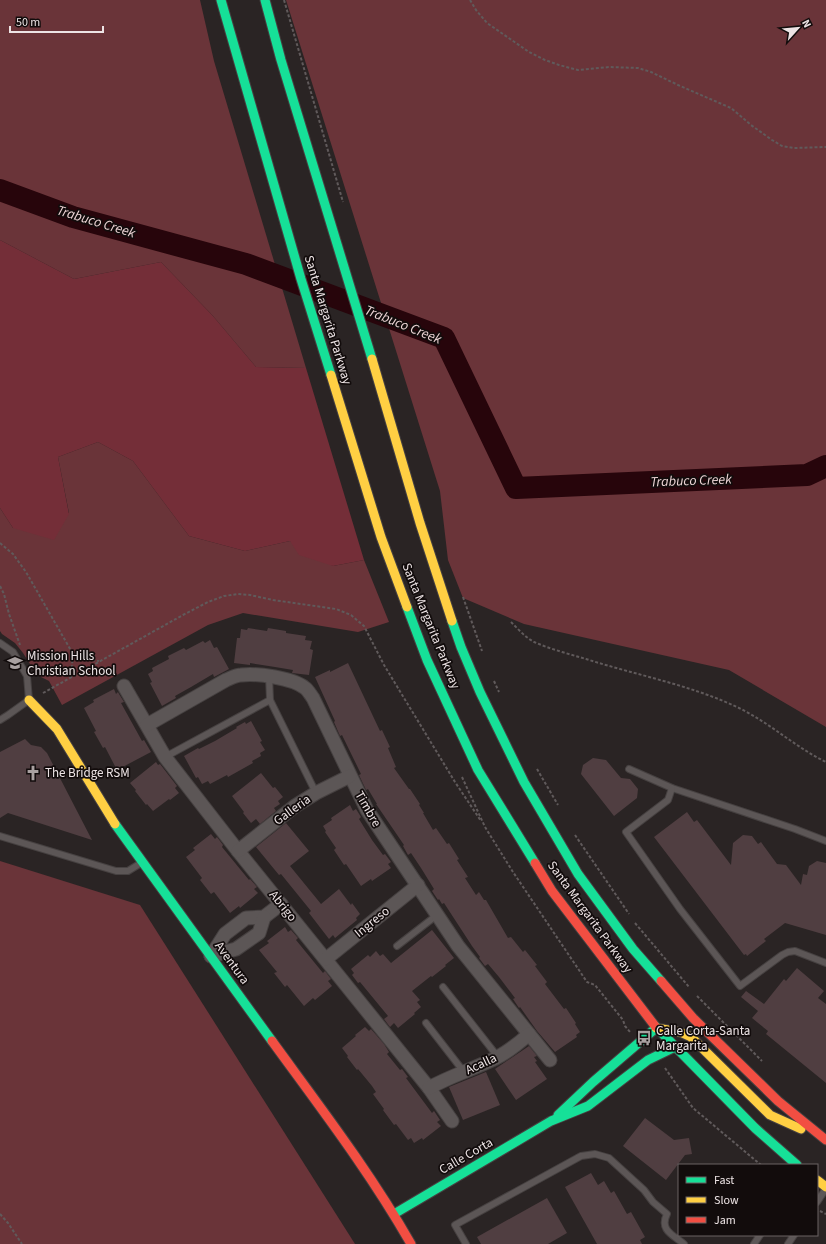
<svg xmlns="http://www.w3.org/2000/svg" width="826" height="1244" font-family="'Source Sans 3',sans-serif">
	<rect width="100%" height="100%" fill="#2a2424"/>
	<g fill="#6a3439">
		<polygon points="0,0 200,0 214,61 306,368 256,367 213,316 161,262 74,279 0,240"/>
		<polygon points="286,0 826,0 826,727 729,670 524,624 463,598 448,560 440,491"/>
		<polygon points="98,442 133,461 189,536 245,551 290,541 333,566 364,560 389,622 358,632 243,613 208,625 62,705 49,681 37,675 23,653 15,643 2,634 0,631 0,508 13,528 69,513 58,457"/>
		<polygon points="0,861 140,905 355,1244 0,1244"/>
	</g>
	<polygon fill="#742e38" points="0,240 74,279 161,262 213,316 256,367 306,368 364,560 333,566 299,555 290,541 245,551 189,536 133,461 98,442 58,457 69,514 54,540 13,528 0,508"/>
	<g fill="none" stroke-linecap="round" stroke-linejoin="round">
		<polyline stroke="#27050b" stroke-width="22" points="0,190 73,217 246,264 444,338 516,488 807,475 826,466"/>
	</g>
	<g fill="#503e41">
		<polygon points="248,628 267,631 268,628 286,631 286,633 306,636 305,640 312,641 310,649 313,650 309,675 292,673 293,670 275,667 250,663 250,665 234,663 237,638 240,638 241,629 247,630"/>
		<polygon points="210,640 214,648 217,647 229,669 214,677 213,674 191,687 175,696 176,698 162,706 150,683 152,682 148,674 153,671 152,668 169,659 168,656 184,648 186,650 203,641 205,643"/>
		<polygon points="348,663 380,731 382,730 390,747 388,748 396,767 394,768 409,789 410,789 420,804 419,805 424,813 423,813 433,830 436,828 447,844 449,843 459,859 457,860 468,877 465,878 476,895 479,892 484,900 486,900 508,938 511,937 523,952 525,950 537,965 535,966 547,982 545,984 564,1009 566,1008 576,1023 575,1024 580,1032 576,1035 577,1037 555,1052 537,1031 520,1007 519,1008 513,999 515,998 499,977 488,964 485,966 479,958 480,957 472,946 444,903 442,904 439,899 438,900 432,891 434,889 421,868 411,853 408,855 403,846 404,845 376,804 377,804 368,789 366,790 359,775 361,774 342,735 340,736 334,722 335,721 315,677 330,670 330,672"/>
		<polygon points="114,689 116,694 118,692 119,694 124,702 121,703 142,741 144,740 151,752 117,770 105,747 103,748 94,732 96,731 84,708 94,702 93,700"/>
		<polygon points="251,721 262,741 260,742 265,750 260,753 261,756 252,761 253,763 228,777 227,775 210,784 208,781 202,784 198,777 196,778 184,756 198,748 199,749 215,741 237,728 236,727 245,722 246,724"/>
		<polygon points="25,739 31,745 41,747 47,753 92,840 8,813 0,818 0,752"/>
		<polygon points="593,758 606,760 621,778 630,779 638,789 637,798 614,816 581,774 583,765"/>
		<polygon points="156,762 158,765 160,764 177,786 175,788 179,793 170,800 169,799 153,811 147,804 146,805 135,791 136,790 130,783"/>
		<polygon points="261,773 273,788 275,787 283,797 278,801 280,804 274,808 276,811 260,824 256,819 251,823 243,813 244,812 232,796"/>
		<polygon points="350,805 353,811 356,809 361,817 359,819 372,840 383,855 385,854 391,862 388,864 391,868 372,881 371,879 361,886 346,864 344,865 334,850 336,848 325,832 326,831 323,826 332,820 331,818"/>
		<polygon points="687,812 694,822 697,820 731,865 733,843 743,835 752,836 758,844 761,842 777,864 786,865 801,885 803,874 807,875 809,866 817,861 826,863 826,935 785,923 764,939 766,941 747,956 746,954 744,955 654,837"/>
		<polygon points="286,823 309,851 290,866 321,904 339,889 351,905 352,903 360,914 356,918 357,920 335,938 333,935 329,939 309,913 311,911 281,874 279,875 256,847"/>
		<polygon points="211,834 215,839 217,837 223,845 222,847 249,880 250,879 257,887 254,889 258,893 240,908 239,906 230,913 214,892 211,894 200,880 202,878 186,857 195,850 193,848"/>
		<polygon points="285,927 288,932 291,930 298,938 296,940 323,973 325,971 331,979 328,981 332,986 315,1000 313,998 304,1006 287,985 285,987 274,973 277,972 259,950 269,943 267,941"/>
		<polygon points="432,930 454,958 445,965 446,966 432,977 431,976 412,991 420,1000 417,1002 421,1007 414,1013 415,1014 398,1028 394,1023 390,1027 384,1019 388,1016 360,982 358,983 352,975 354,973 351,969 368,955 370,957 376,951 380,956 383,954 391,963"/>
		<polygon points="797,968 824,991 818,998 826,1004 826,1083 766,1034 768,1031 752,1018 758,1011 741,997 746,991 764,1004 784,979 786,981"/>
		<polygon points="365,1027 369,1031 371,1029 384,1044 389,1052 387,1054 400,1070 402,1069 408,1077 406,1078 432,1113 434,1111 440,1120 437,1122 441,1126 423,1140 422,1138 414,1143 411,1138 408,1140 396,1124 394,1125 383,1110 384,1109 373,1094 376,1092 372,1086 358,1069 357,1070 347,1057 348,1056 342,1048 356,1036 355,1035"/>
		<polygon points="529,1046 537,1056 534,1057 537,1061 535,1062 547,1079 516,1100 495,1069"/>
		<polygon points="486,1072 500,1105 463,1120 449,1087"/>
		<polygon points="645,1118 674,1140 689,1138 692,1154 685,1155 666,1180 623,1146"/>
		<polygon points="591,1173 598,1185 604,1181 611,1193 614,1191 627,1214 631,1212 645,1237 640,1240 642,1244 597,1244 565,1187"/>
		<polygon points="547,1198 567,1233 548,1244 481,1244 477,1237"/>
	</g>
	<g fill="none" stroke-linecap="round" stroke-linejoin="round">
		<g stroke="#464141" stroke-width="8">
			<g id="lane">
				<polyline points="0,643 13,652 27,676 29,700 8,715 0,720"/>
				<polyline points="269,676 270,700 316,793"/>
				<polyline points="165,757 270,700"/>
				<polyline points="629,769 672,788 795,829 826,841"/>
				<polyline points="672,788 668,800 626,832 680,909 740,986 782,955 788,952 795,951 826,963"/>
				<polyline points="0,836 116,871 128,871 141,863"/>
				<polyline points="397,946 437,915"/>
				<polyline points="443,987 498,1057"/>
				<polyline points="426,1023 464,1072"/>
				<polyline points="817,1202 825,1190"/>
				<path d="M 466,1244 L 455,1225 L 581,1156 L 595,1154 L 609,1158 L 644,1190 L 653,1202 L 667,1214 C 659,1230 673,1235 684,1244"/>
				<polyline points="754,1244 760,1235"/>
				<polyline points="788,1244 794,1235"/>
			</g>
		</g>
		<g stroke="#464141" stroke-width="15">
			<g id="street">
				<polyline points="124,686 165,757 238,851 429,1088 452,1121"/>
				<path d="M 147,725 L 226,680 C 231,678 236,675 241,675 C 257,673 293,678 305,688 C 308,690 310,694 313,698 L 367,810 L 458,946 L 550,1060"/>
				<polyline points="238,851 295,806 316,793 350,776"/>
				<polyline points="211,956 225,934 246,918 264,917 281,904"/>
				<polyline points="211,956 236,949 259,933 264,917"/>
				<polyline points="326,959 418,885"/>
				<path d="M 429,1088 C 450,1076 474,1069 496,1058 C 508,1052 519,1043 529,1034"/>
			</g>
		</g>
		<g stroke="#464141" stroke-width="11">
			<g id="fast">
				<polyline points="221,0 301,279 331,375"/>
				<polyline points="265,0 281,60 372,359"/>
				<polyline points="407,607 427,660 478,770 535,863"/>
				<polyline points="452,621 461,647 480,692 524,782 578,874 633,949 661,981"/>
				<polyline points="115,824 272,1041"/>
				<polyline points="655,1026 755,1128 797,1165"/>
				<polyline points="558,1115 593,1082 656,1028"/>
				<polyline points="394,1214 551,1121 588,1106 648,1060 675,1047"/>
			</g>
		</g>
		<g stroke="#464141" stroke-width="11">
			<g id="slow">
				<polyline points="372,359 420,523 452,621"/>
				<polyline points="331,375 381,537 407,607"/>
				<polyline points="29,700 57,729 115,824"/>
				<polyline points="656,1028 680,1032 691,1037 770,1115 801,1129"/>
				<polyline points="817,1180 826,1187"/>
			</g>
		</g>
		<g stroke="#464141" stroke-width="11">
			<g id="jam">
				<polyline points="535,863 552,891 655,1026"/>
				<polyline points="661,981 693,1018 778,1101 826,1140"/>
				<path d="M 272,1041 C 320,1107 370,1172 411,1244"/>
			</g>
		</g>
		<g stroke="#605a5b" stroke-width="2" stroke-dasharray="3 2" stroke-linecap="butt">
			<polyline points="284,0 343,202"/>
			<polyline points="470,0 476,10 487,23 529,52 545,60 559,65 578,70 610,67 638,68 651,72 678,85 731,108 751,125 772,140 782,146 794,148 826,147"/>
			<polyline points="0,543 13,554 26,572 73,654 71,677"/>
			<polyline points="0,586 4,594 9,614 20,645"/>
			<polyline points="463,597 482,651"/>
			<path d="M 511,622 C 518,629 525,637 534,642 C 550,649 569,654 586,659 C 636,675 691,685 739,708 C 770,723 795,747 826,762"/>
			<polyline points="73,654 85,659 99,661"/>
			<polyline points="494,681 499,692"/>
			<polyline points="43,693 183,615 208,602 224,596 238,594 250,595 273,600 336,609 351,615 364,626 384,665 455,782 481,821"/>
			<polyline points="537,769 558,805"/>
			<polyline points="462,777 485,827 513,872 587,982 595,985 623,1020 625,1026 630,1032"/>
			<polyline points="575,835 629,914"/>
			<polyline points="635,923 689,987"/>
			<polyline points="697,996 762,1061"/>
			<polyline points="665,1068 693,1108 761,1165"/>
			<polyline points="820,1211 826,1214"/>
			<polyline points="0,1214 8,1223 22,1244"/>
		</g>
		<use href="#lane" stroke="#5c5656" stroke-width="6"/>
		<use href="#street" stroke="#5c5656" stroke-width="13"/>
		<use href="#fast" stroke="#16e098" stroke-width="9"/>
		<use href="#slow" stroke="#ffcf43" stroke-width="9"/>
		<use href="#jam" stroke="#f24e42" stroke-width="9"/>
	</g>
	<defs>
		<g id="school-bare" transform="scale(1.2)"><path d="M0-5L7-2L0 1L-7-2ZM-4 1L0 2.5L4 1V4Q0 6-4 4Z" fill="#a9a1a1" stroke="#120c0c" stroke-width="2.5" paint-order="stroke"/></g>
		<g id="church-bare" transform="scale(1.2)"><path d="M-1.2-6h2.4v3.5h3.3v2.4h-3.3V6h-2.4V-.1h-3.3v-2.4h3.3Z" fill="#a9a1a1" stroke="#120c0c" stroke-width="2.5" paint-order="stroke"/></g>
		<g id="bus-bare" transform="scale(1.2)"><path d="M-5-6H5V4H4V6H2V4H-2V6H-4V4H-5ZM-3.5-4V0h7V-4ZM-3.5 1.2v1.5H-2V1.2ZM2 1.2v1.5H3.5V1.2Z" fill="#a9a1a1" stroke="#120c0c" stroke-width="2.5" paint-order="stroke"/></g>
	</defs>
	<g fill-rule="evenodd">
		<use href="#school-bare" x="15" y="663"/>
		<use href="#church-bare" x="33" y="773"/>
		<use href="#bus-bare" x="644" y="1038"/>
	</g>
	<g text-anchor="middle" dominant-baseline="central" stroke-width="3.5" stroke-linejoin="round" paint-order="stroke">
		<g font-size="13" fill="#ede4e5" stroke="#120c0c">
			<text transform="translate(328 320) rotate(73)">Santa Margarita Parkway</text>
			<text transform="translate(431 626) rotate(68)">Santa Margarita Parkway</text>
			<text transform="translate(368 809) rotate(60)">Timbre</text>
			<text transform="translate(292 810) rotate(-36)">Galleria</text>
			<text transform="translate(283 906) rotate(51)">Abrigo</text>
			<text transform="translate(590 917) rotate(54)">Santa Margarita Parkway</text>
			<text transform="translate(372 922) rotate(-39)">Ingreso</text>
			<text transform="translate(232 963) rotate(54)">Aventura</text>
			<text transform="translate(481 1064) rotate(-25)">Acalla</text>
			<text transform="translate(466 1156) rotate(-30)">Calle Corta</text>
		</g>
		<g font-size="13" fill="#ede4e5" stroke="#120c0c" text-anchor="start">
			<text x="27" y="656">Mission Hills<tspan x="27" dy="15">Christian School</tspan></text>
			<text x="45" y="773">The Bridge RSM</text>
			<text x="656" y="1031">Calle Corta-Santa<tspan x="656" dy="15">Margarita</tspan></text>
		</g>
		<g font-size="14" font-style="italic" fill="#efd6d7" stroke="#120c0c">
			<text transform="translate(96 222) rotate(17)">Trabuco Creek</text>
			<text transform="translate(403 325) rotate(22)">Trabuco Creek</text>
			<text transform="translate(691 481) rotate(-2)">Trabuco Creek</text>
		</g>
	</g>
	<rect x="678" y="1164" width="140" height="72" fill="#120c0c" stroke="#6a6263"/>
	<rect x="686" y="1177" width="20" height="6" fill="#16e098" stroke="#6a6263"/>
	<text x="714" y="1184" font-size="12" fill="#ede4e5">Fast</text>
	<rect x="686" y="1197" width="20" height="6" fill="#ffcf43" stroke="#6a6263"/>
	<text x="714" y="1204" font-size="12" fill="#ede4e5">Slow</text>
	<rect x="686" y="1217" width="20" height="6" fill="#f24e42" stroke="#6a6263"/>
	<text x="714" y="1224" font-size="12" fill="#ede4e5">Jam</text>
	<g transform="translate(798 28) rotate(63)" stroke="#120c0c" stroke-width="3" paint-order="stroke">
	<path d="M0-3L7 15L0 10L-7 15Z" fill="#ede4e5"/>
	<text y="-6" font-size="11" font-weight="bold" text-anchor="middle" fill="#ede4e5">N</text>
	</g>
	<path d="M10 26v6h93v-6" fill="none" stroke="#ede4e5" stroke-width="2"/>
	<text x="16" y="26" font-size="12" fill="#ede4e5" stroke="#120c0c" stroke-width="3" paint-order="stroke">50 m</text>
</svg>
